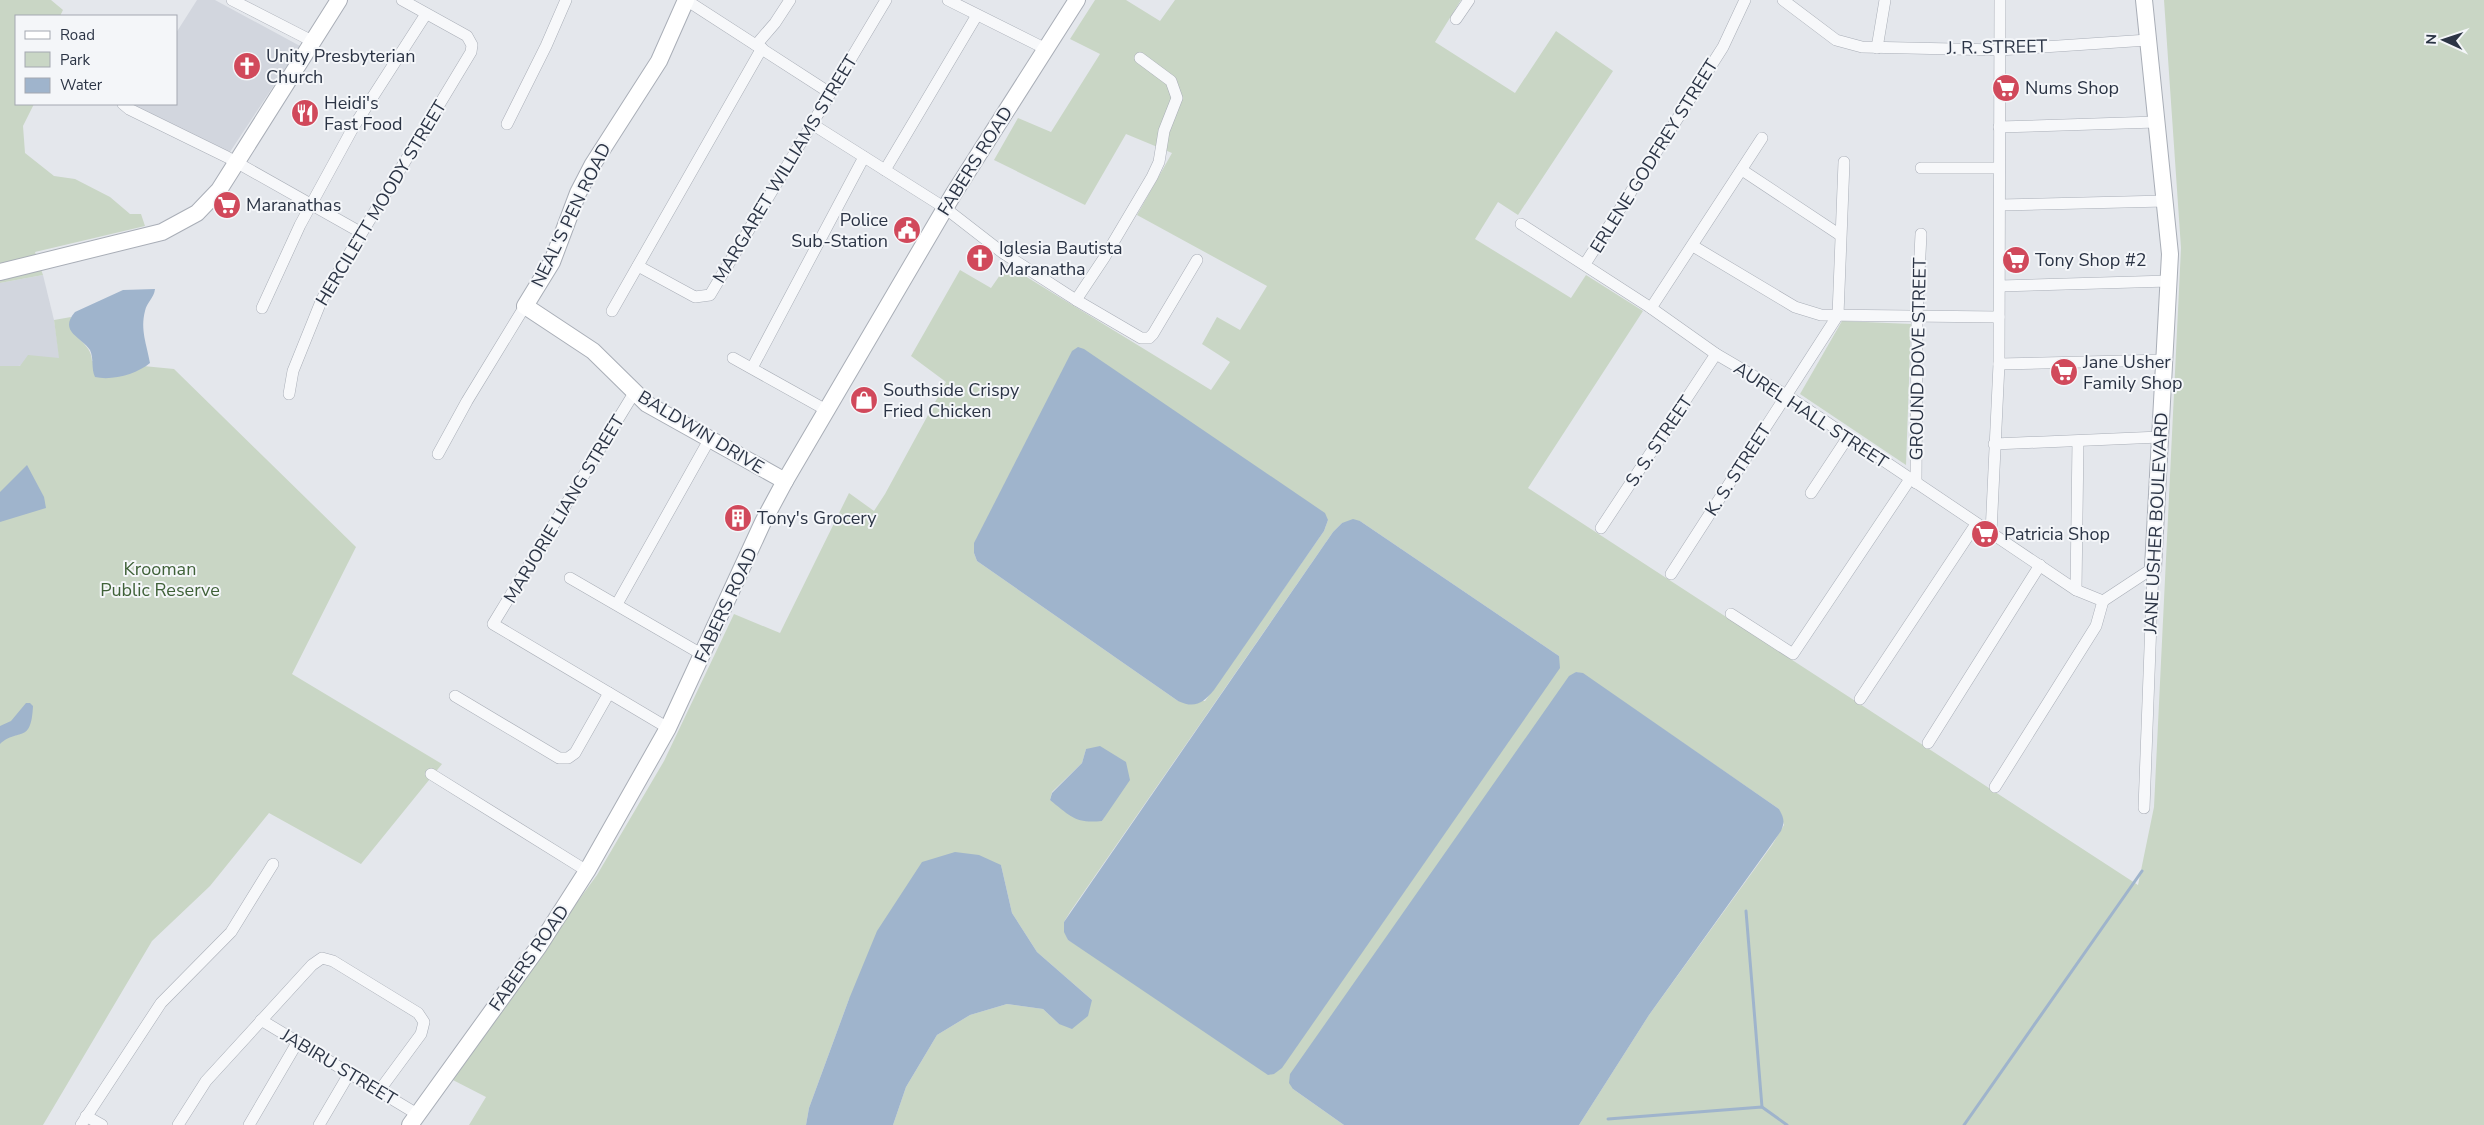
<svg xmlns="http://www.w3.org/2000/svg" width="2484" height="1125" font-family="'Nunito Sans',sans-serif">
	<rect width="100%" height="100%" fill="#e4e7ec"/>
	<g fill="#d2d6de">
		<polygon points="197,0 215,0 300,46 226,158 132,104 176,104 176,33"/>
		<polygon points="43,275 54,320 60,361 18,366 0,366 0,283"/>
	</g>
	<g fill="#c9d6c5" fill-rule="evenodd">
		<polygon points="0,0 51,0 63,10 60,16 16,16 16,104 34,104 23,126 25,153 54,176 75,179 110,197 130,214 141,214 145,226 35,252 43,275 0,283"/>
		<path d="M 1095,0 L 1126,0 L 1160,21 L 1175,0 L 1461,0 L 1435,42 L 1515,93 L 1556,31 L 1613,71 L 1518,215 L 1498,202 L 1475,239 L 1571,298 L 1586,275 L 1643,311 L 1528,488 L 2138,885 L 2154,807 L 2181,248 L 2164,0 L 2484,0 L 2484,1125 L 1579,1125 L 1649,1015 L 1772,845 L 1784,825 L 1779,809 L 1583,674 L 1576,672 L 1293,1089 L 1344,1125 L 893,1125 L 906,1087 L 937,1035 L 970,1015 L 1007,1004 L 1043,1009 L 1059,1024 L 1092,1000 L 1037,952 L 1012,913 L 1001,865 L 849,999 L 809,1108 L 806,1125 L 469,1125 L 486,1097 L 449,1078 L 597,875 L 664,761 L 734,614 L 780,633 L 849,493 L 874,511 L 885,494 L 946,382 L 911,356 L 960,270 L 991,288 L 1007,265 L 1211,390 L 1230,362 L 1202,344 L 1217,317 L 1240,330 L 1267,286 L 1137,215 L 1172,153 L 1126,134 L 1085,205 L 994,160 L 1018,118 L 1051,132 L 1100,54 L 1070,39 ZM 1328,520 L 1324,531 L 1205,701 L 1178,701 L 977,561 L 974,553 ZM 1360,521 L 1559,656 L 1075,944 L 1068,940 L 1064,922 L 1070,912 L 1333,532 L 1342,523 ZM 1086,749 L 1112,804 L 1102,821 L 1050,800 L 1052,792 L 1082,763 Z"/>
		<path d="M 71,317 C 67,338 92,341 92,361 L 174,369 L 356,547 L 292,674 L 442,764 L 361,864 L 269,813 L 210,886 L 152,941 L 43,1125 L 0,1125 L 0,366 L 20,366 L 28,355 L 59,358 L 54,320 Z"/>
		<polygon points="1842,321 1911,324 1906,465 1800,394"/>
	</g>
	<g fill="#9fb4cc">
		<path d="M 155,289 C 154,298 147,302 145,311 C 140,330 147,345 150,363 C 137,374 112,381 95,377 C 91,369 94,358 90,350 C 82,337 58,332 75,312 L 123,290 Z"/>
		<path d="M 1078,347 L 1084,349 L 1325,513 L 1328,520 L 1324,531 L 1214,690 C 1203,703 1195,709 1178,701 L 977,561 L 974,553 L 974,543 L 1072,351 Z"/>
		<polygon points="27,465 44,497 46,508 0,522 0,492"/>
		<polygon points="1353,519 1360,521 1559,656 1560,668 1282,1068 1274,1074 1268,1075 1068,940 1064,932 1064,922 1333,532 1342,523"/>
		<path d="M 1576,672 L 1583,673 L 1779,809 C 1784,818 1785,822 1781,831 L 1649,1015 L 1579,1125 L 1344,1125 L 1293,1089 L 1289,1083 L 1290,1074 L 1569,676 Z"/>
		<path d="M 26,703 L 30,703 L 33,706 C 31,745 19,727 0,744 L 0,726 L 11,721 Z"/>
		<path d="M 1100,746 L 1126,762 L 1130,780 L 1102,821 C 1076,824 1070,816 1050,800 L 1052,793 L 1082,763 L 1086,749 Z"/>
		<polygon points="955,852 979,855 1001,865 1012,913 1037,952 1092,1000 1088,1016 1072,1029 1059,1024 1043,1009 1007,1004 970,1015 937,1035 906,1087 893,1125 806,1125 809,1108 849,999 877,931 922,862"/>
	</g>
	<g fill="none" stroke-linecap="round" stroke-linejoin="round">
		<g stroke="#9fb4cc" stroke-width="3">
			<polyline points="1746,911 1762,1107"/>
			<polyline points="1608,1119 1762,1107 1787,1125"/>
			<polyline points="1964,1125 2142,871"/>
		</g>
		<g stroke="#a9aeb7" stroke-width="12">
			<g id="street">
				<polyline points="232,0 314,42"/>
				<polyline points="686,0 830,93"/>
				<polyline points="948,0 1046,49"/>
				<polyline points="1783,0 1836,40 1862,47 1999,50 2148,40"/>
				<polyline points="1456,19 1469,0"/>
				<polyline points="756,45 775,23 790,0"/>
				<polyline points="1877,48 1885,0"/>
				<polyline points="123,104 129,109 227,157 360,232"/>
				<polyline points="507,124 546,46 566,0"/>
				<polyline points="812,124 945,208 1003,253 1076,300 1141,338 1149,338 1153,334 1197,260"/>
				<polyline points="1999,127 2156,122"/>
				<polyline points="1921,168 1999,168"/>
				<polyline points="885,170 977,15"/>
				<polyline points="1742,170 1840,235"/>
				<polyline points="2000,205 2165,201"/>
				<polyline points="1521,224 1651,308 1716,354 1786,395 2076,590 2103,601"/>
				<polyline points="1693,246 1795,307 1821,315 1999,317"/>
				<polyline points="1585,264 1723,47 1745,0"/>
				<polyline points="638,266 695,297 710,295 886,0"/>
				<polyline points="2000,286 2169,281"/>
				<polyline points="1076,300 1104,258 1152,177 1159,162 1164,131 1177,98 1171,81 1140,58"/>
				<polyline points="262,308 300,225 354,126 426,14"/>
				<polyline points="1651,308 1762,138"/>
				<polyline points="612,311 762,48"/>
				<polyline points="733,358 828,411"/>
				<polyline points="1999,364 2165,360"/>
				<polyline points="752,368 864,157"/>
				<polyline points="634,393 493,624 668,728"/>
				<polyline points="289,394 293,371 322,299 471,52 472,45 467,36 402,0"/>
				<polyline points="1994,444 2160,437"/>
				<polyline points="438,454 467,401 525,306"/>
				<polyline points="1916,483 1917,315 1921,234"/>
				<polyline points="1811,493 1848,437"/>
				<polyline points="1601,528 1716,354"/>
				<polyline points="1991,533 1999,364 2000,0"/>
				<polyline points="1671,574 1838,315 1844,162"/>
				<polyline points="570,578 703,655"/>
				<polyline points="2076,590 2078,441"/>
				<polyline points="2103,601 2153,568"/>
				<polyline points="617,604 709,440"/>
				<polyline points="1731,614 1793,654 1910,479"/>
				<polyline points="455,696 559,758 568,758 575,753 609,693"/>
				<polyline points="1860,699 1976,524"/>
				<polyline points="1928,743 2040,565"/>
				<polyline points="431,774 587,871"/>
				<polyline points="1995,787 2096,626 2103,601"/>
				<polyline points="2144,808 2153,568"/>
				<polyline points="261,1020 417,1114"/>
				<polyline points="86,1116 102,1125"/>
				<polyline points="81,1125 161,1003 231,932 273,864"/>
				<polyline points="178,1125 206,1081 312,965 322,958 333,961 418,1013 424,1022 421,1034 379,1091"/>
				<polyline points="249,1125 297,1043"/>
				<polyline points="319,1125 349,1074"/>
			</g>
		</g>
		<g stroke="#a9aeb7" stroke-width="18">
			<g id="secondary">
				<polyline points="686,0 659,61 593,164 578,193 552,262 525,306 593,351 647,404 785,481"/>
				<polyline points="2144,0 2170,254 2153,568"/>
				<polyline points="0,272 162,232 197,213 219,190 339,0"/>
				<polyline points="410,1125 539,946 587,871 668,728 763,522 785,481 954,193 1077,0"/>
			</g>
		</g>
		<use href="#street" stroke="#f7f8fa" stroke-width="11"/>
		<use href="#secondary" stroke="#fff" stroke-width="16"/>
	</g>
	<defs>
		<g id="church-disc" transform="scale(1.4375)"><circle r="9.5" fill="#d1495b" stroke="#f4f6f9"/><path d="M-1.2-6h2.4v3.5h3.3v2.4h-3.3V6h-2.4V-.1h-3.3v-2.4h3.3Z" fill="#fff"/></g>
		<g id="supermarket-disc" transform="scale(1.4375)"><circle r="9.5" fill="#d1495b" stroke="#f4f6f9"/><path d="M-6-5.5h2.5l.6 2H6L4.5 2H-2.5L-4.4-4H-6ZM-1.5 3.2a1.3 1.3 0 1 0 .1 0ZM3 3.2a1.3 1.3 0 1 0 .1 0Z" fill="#fff"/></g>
		<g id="restaurant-disc" transform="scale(1.4375)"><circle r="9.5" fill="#d1495b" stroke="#f4f6f9"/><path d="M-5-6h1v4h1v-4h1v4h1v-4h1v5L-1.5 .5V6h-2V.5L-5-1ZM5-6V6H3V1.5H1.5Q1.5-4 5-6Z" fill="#fff"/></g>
		<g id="civic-disc" transform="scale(1.4375)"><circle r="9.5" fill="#d1495b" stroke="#f4f6f9"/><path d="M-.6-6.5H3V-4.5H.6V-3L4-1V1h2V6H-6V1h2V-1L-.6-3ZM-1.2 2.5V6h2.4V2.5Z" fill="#fff"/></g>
		<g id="shop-disc" transform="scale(1.4375)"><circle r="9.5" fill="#d1495b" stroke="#f4f6f9"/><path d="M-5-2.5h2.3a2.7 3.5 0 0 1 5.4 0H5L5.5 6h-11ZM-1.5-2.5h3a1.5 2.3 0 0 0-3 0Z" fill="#fff"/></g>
		<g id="building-disc" transform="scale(1.4375)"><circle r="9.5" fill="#d1495b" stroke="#f4f6f9"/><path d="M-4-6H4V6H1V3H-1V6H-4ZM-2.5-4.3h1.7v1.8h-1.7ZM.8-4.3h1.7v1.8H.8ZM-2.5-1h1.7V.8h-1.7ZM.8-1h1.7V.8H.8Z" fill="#fff"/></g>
	</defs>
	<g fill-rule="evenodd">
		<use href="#church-disc" x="247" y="66"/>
		<use href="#supermarket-disc" x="2006" y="88"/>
		<use href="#restaurant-disc" x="305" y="113"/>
		<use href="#supermarket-disc" x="227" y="205"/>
		<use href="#civic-disc" x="907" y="230"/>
		<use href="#church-disc" x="980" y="258"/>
		<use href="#supermarket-disc" x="2016" y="260"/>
		<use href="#supermarket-disc" x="2064" y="372"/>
		<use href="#shop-disc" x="864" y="400"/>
		<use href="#building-disc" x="738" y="518"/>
		<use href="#supermarket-disc" x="1985" y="534"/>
	</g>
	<g text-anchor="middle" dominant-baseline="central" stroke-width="4" stroke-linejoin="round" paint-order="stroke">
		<g font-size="18" fill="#2b3445" stroke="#f4f6f9">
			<text transform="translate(1997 47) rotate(-1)">J. R. STREET</text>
			<text transform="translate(1654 156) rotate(-58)">ERLENE GODFREY STREET</text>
			<text transform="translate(975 161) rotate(-58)">FABERS ROAD</text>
			<text transform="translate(785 169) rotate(-59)">MARGARET WILLIAMS STREET</text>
			<text transform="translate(381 203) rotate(-59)">HERCILETT MOODY STREET</text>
			<text transform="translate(571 215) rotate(-64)">NEAL'S PEN ROAD</text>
			<text transform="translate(1918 359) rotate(-89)">GROUND DOVE STREET</text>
			<text transform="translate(1811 415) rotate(33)">AUREL HALL STREET</text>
			<text transform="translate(701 432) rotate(31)">BALDWIN DRIVE</text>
			<text transform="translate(1659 441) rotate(-56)">S. S. STREET</text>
			<text transform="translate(1738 470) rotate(-57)">K. S. STREET</text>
			<text transform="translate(564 509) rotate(-59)">MARJORIE LIANG STREET</text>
			<text transform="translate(2156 523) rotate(-87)">JANE USHER BOULEVARD</text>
			<text transform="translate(726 605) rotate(-65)">FABERS ROAD</text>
			<text transform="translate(529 958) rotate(-55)">FABERS ROAD</text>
			<text transform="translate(339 1067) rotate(31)">JABIRU STREET</text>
		</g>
		<g font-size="18" fill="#2b3445" stroke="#f4f6f9" text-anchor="start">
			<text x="266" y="56">Unity Presbyterian<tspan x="266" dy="21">Church</tspan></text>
			<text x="2025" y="88">Nums Shop</text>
			<text x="324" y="103">Heidi's<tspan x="324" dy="21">Fast Food</tspan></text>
			<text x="246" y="205">Maranathas</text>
			<text x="888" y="220" text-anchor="end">Police<tspan x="888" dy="21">Sub-Station</tspan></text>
			<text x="999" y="248">Iglesia Bautista<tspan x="999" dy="21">Maranatha</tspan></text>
			<text x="2035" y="260">Tony Shop #2</text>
			<text x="2083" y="362">Jane Usher<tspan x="2083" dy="21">Family Shop</tspan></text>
			<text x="883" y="390">Southside Crispy<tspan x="883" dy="21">Fried Chicken</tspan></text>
			<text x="757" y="518">Tony's Grocery</text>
			<text x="2004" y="534">Patricia Shop</text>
		</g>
		<g font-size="18" fill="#3f6138" stroke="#f4f6f9">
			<text x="160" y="569">Krooman<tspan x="160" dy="21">Public Reserve</tspan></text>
		</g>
	</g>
	<rect x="15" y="15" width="162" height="90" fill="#f4f6f9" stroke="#a4a8b1"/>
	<rect x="25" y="31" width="25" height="8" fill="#ffffff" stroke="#a4a8b1"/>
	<text x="60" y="40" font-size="15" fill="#2b3445">Road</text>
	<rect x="25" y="52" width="25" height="15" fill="#c9d6c5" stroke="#a4a8b1"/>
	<text x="60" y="65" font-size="15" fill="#2b3445">Park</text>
	<rect x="25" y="78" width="25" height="15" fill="#9fb4cc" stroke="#a4a8b1"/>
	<text x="60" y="90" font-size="15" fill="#2b3445">Water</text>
	<g transform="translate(2444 40) rotate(273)" stroke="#f4f6f9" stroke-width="4" paint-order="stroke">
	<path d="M0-4L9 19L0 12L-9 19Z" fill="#2b3445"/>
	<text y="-8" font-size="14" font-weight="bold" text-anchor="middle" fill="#2b3445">N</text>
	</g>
</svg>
